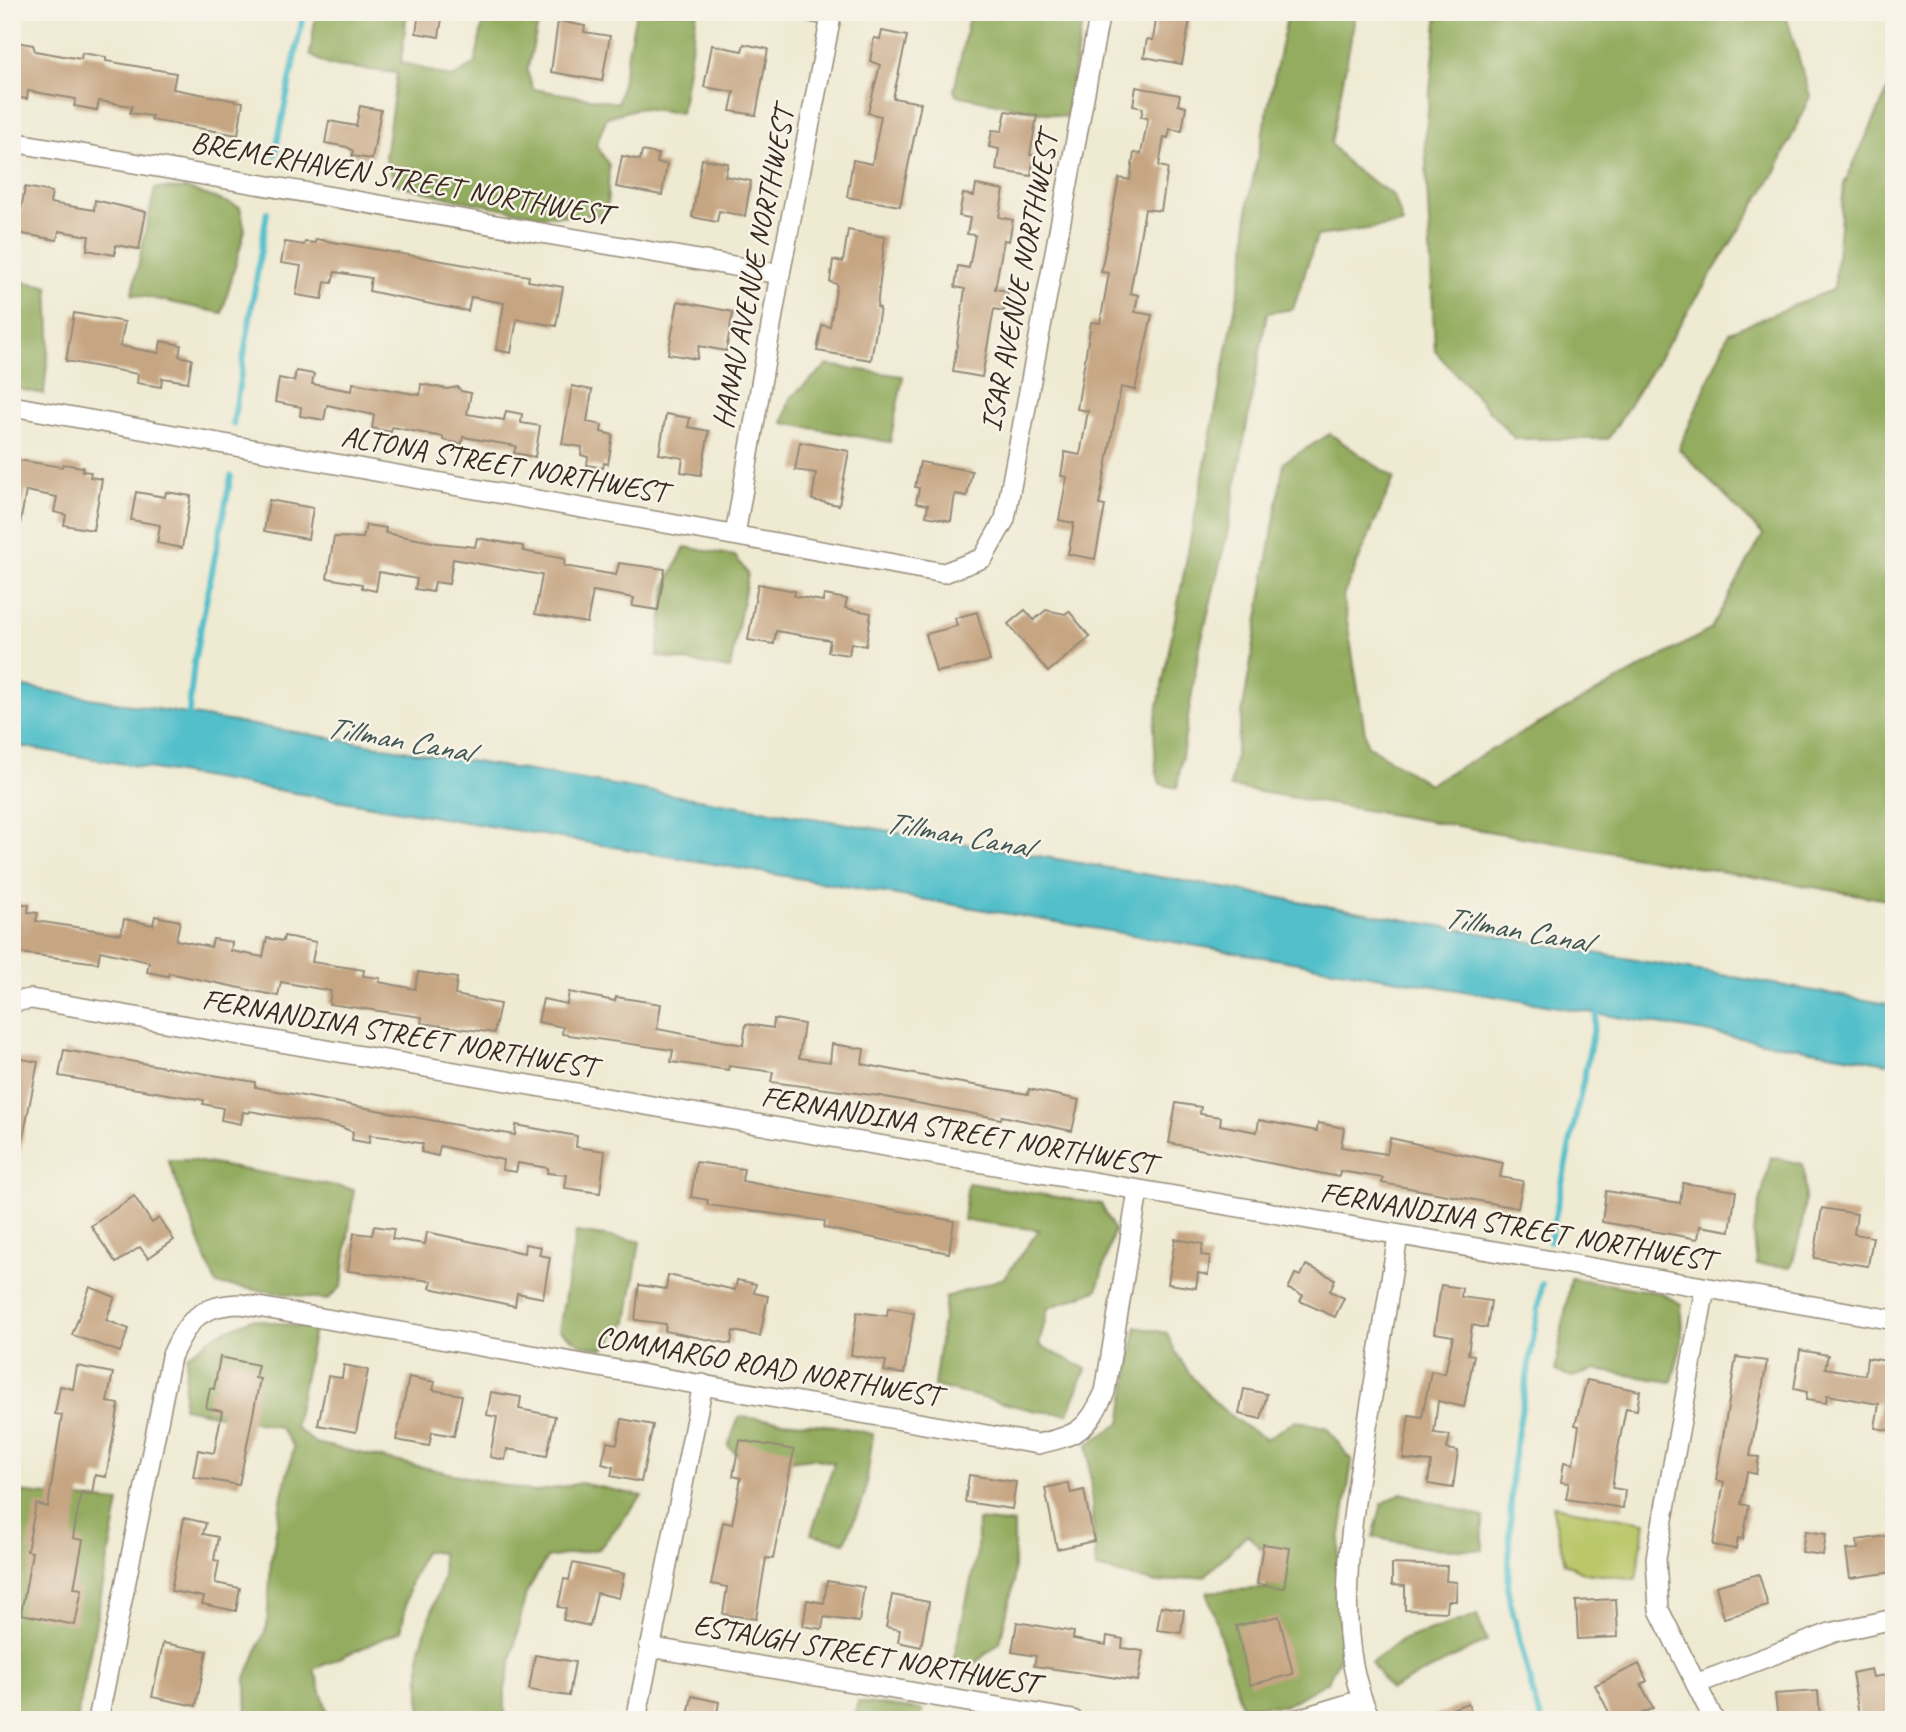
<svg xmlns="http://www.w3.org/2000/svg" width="1906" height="1732" font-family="Caveat,sans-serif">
	<rect width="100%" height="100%" fill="#f7f3e8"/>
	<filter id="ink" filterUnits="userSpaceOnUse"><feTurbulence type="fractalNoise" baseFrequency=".0143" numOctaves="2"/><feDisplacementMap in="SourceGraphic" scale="14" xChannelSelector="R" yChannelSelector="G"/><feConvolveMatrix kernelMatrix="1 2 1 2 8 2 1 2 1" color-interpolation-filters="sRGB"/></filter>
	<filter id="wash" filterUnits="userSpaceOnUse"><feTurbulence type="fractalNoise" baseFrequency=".00686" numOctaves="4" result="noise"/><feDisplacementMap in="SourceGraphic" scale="28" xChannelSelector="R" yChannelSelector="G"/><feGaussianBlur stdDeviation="1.57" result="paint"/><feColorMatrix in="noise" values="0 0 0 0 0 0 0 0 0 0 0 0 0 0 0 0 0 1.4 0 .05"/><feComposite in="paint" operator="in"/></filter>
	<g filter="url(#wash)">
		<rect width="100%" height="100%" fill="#efead2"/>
		<polygon fill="#bac86b" stroke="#7a7944" stroke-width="2" points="1552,1506 1645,1522 1636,1579 1584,1573 1565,1563"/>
		<g fill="#93ac5f" stroke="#676b3e" stroke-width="2">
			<polygon points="316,12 407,12 401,62 453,78 475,63 485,12 541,12 527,71 533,89 618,103 636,12 697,12 681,113 639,108 607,117 596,145 609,165 607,215 543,216 454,199 395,184 385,157 397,73 328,65 310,55"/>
			<polygon points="970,12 1084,12 1066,117 956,95 954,91"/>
			<polygon points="1288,12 1361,12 1355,17 1331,144 1350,166 1394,196 1403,224 1317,236 1293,309 1267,313 1227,534 1198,655 1177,788 1160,784 1156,769 1154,727 1246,253 1248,203"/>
			<polygon points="1438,12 1785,12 1810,96 1776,171 1608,439 1515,439 1435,351 1425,141"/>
			<polygon points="1894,88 1894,901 1230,787 1284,462 1330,434 1394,478 1343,596 1367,745 1429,784 1710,630 1763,535 1679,449 1729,332 1834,289 1844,184 1888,90"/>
			<polygon points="155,188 189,189 240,207 245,230 222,313 132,294"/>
			<polygon points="12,280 48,286 50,333 44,394 12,388"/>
			<polygon points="827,365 903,376 890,442 783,423 790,398"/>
			<polygon points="685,547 735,556 748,574 730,669 657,656 666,585"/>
			<path d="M 1771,1157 L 1803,1164 C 1809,1200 1802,1231 1791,1267 L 1757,1264 L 1753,1231 Z"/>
			<polygon points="168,1160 189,1160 354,1189 342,1286 327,1300 216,1284"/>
			<polygon points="968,1183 1101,1204 1114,1230 1097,1290 1048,1308 1039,1345 1086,1369 1068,1414 1036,1411 934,1386 946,1297 1004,1278 1039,1230 963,1220"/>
			<polygon points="576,1232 640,1241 627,1322 604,1349 582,1345 559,1330"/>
			<polygon points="1571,1278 1661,1293 1681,1304 1682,1342 1672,1382 1596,1370 1572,1377 1555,1371"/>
			<polygon points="252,1319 314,1329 295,1427 315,1443 534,1492 581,1483 642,1496 599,1549 547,1558 526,1593 505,1689 505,1720 424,1720 420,1706 420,1648 443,1577 442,1553 424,1551 410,1584 401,1631 314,1669 327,1710 316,1720 247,1720 246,1678 267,1626 271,1561 282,1495 294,1447 279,1427 183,1408 187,1356 217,1334"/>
			<path d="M 1136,1327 L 1167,1333 C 1185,1378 1223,1416 1266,1439 L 1296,1420 L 1327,1428 L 1352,1461 L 1338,1555 L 1341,1654 L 1328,1681 L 1285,1706 L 1241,1705 L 1207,1592 L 1267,1588 L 1273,1561 L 1247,1534 L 1205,1576 L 1157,1583 L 1096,1568 L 1088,1444 L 1121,1423 Z"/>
			<polygon points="739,1417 836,1426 873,1434 865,1494 845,1542 811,1534 834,1463 813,1458 748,1466 728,1446"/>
			<polygon points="18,1492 119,1502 77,1720 12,1720 12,1519"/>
			<polygon points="1401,1493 1483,1517 1483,1550 1428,1548 1373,1537 1382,1504"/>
			<polygon points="978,1520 1014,1524 1014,1582 1000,1642 972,1666 953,1663 977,1553"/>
			<polygon points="1477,1615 1487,1641 1390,1690 1371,1662 1401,1640"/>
			<polygon points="858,1702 923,1710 921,1720 854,1720"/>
		</g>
		<polygon fill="#52bfca" stroke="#467474" stroke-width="2" points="12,685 1028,854 1894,1005 1894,1064 12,745"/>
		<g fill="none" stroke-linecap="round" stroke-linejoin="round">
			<g stroke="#52bfca" stroke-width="6">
				<polyline points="275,154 304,12"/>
				<polyline points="233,424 267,212"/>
				<polyline points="188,722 194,662 231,476"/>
				<polyline points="1550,1241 1597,1014 1601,1008"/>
				<polyline points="1542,1284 1512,1469 1508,1592 1536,1706 1542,1720"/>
			</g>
		</g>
		<g id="blocks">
			<g fill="#c6a582">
				<polygon points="419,12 443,12 439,37 416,33"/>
				<polygon points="1157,13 1190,19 1182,64 1144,57 1147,39 1153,40"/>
				<polygon points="558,21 585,26 584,32 610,36 602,81 551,72"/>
				<polygon points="882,31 907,36 893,98 921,103 900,206 847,197 853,160 872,164 881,116 868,113 880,65 870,61 874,38 880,39"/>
				<polygon points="16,42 33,45 35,51 81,59 82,53 106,57 106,61 176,73 173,89 243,102 238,135 151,120 152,116 130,113 132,106 99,101 97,110 74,106 76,99 28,91 27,99 12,97 12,44"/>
				<polygon points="744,44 768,49 756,115 730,111 734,92 704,87 712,45 742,51"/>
				<polygon points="1136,87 1180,95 1178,105 1186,107 1182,131 1170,129 1168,138 1164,137 1159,166 1168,168 1161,211 1145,209 1130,293 1138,295 1135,312 1152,315 1135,390 1121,387 1099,505 1105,506 1095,559 1068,554 1074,523 1059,520 1067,477 1061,476 1065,452 1080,455 1088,411 1077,409 1091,322 1100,323 1109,273 1101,272 1119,178 1130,180 1134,153 1141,154 1148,118 1141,117 1143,108 1133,106"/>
				<polygon points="360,106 381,110 372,159 352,156 353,151 347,147 325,143 329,121 356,126"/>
				<polygon points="1006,111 1037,116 1030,155 1034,155 1031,176 996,170 999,149 989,147 992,130 1002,131"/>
				<polygon points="642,151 658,154 657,163 667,164 662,195 616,187 622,156 640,160"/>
				<polygon points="702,159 728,163 725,176 751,181 745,216 719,211 717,222 692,217"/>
				<polygon points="976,185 1004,190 999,217 1013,220 1009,241 1004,240 995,289 1008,291 1004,311 994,309 982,377 953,372 965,289 955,287 958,266 969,268 975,235 967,234 970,218 959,216 963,194 974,196"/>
				<polygon points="25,187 52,192 50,203 94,210 95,200 146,212 139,249 116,245 115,255 87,250 89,236 59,231 57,240 17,233"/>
				<polygon points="848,230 885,237 877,307 880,308 871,360 817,351 822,325 830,327 837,284 830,282 833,260 843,262"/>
				<polygon points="316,239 529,276 528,281 563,287 556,326 517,319 511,353 496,350 504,303 471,297 468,311 435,305 369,291 371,278 335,272 332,283 325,282 322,299 296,295 301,266 281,263 285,242 304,245 305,242 315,243"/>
				<polygon points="678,301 733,312 726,351 699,346 697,359 668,354"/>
				<polygon points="74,313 125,322 120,346 159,353 161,341 181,345 179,356 192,359 188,382 162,378 161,387 137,383 138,374 66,361"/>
				<polygon points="296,371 314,374 312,384 352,391 353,383 420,395 421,384 447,389 458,387 461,391 471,393 467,414 504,420 506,411 522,414 521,423 540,426 535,457 514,453 516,446 463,437 462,444 443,440 443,437 392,427 391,432 372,428 374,415 327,405 324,420 300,416 301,407 275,402 279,378 294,381"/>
				<polygon points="572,386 592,390 587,422 602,425 601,432 613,435 608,464 604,463 603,468 587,465 588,457 581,455 582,447 562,444"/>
				<polygon points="666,414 690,418 688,427 709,431 701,475 681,472 683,458 659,454"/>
				<polygon points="800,442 849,451 839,505 812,500 816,473 795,470"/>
				<polygon points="12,459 62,467 63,464 83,467 82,471 91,472 90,477 102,479 93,530 64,525 66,515 54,512 57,497 26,491 20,524 12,523"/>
				<polygon points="920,462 972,471 967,496 955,494 951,521 926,516 928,505 916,503 919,488 915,487"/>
				<polygon points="136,492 165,497 166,492 191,496 182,548 157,543 160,525 131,520"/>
				<polygon points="269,500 313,508 308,539 264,531"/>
				<polygon points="366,525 386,528 385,533 438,543 475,547 477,538 523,546 523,551 565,559 564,566 616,575 619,563 665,569 658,610 632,606 634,598 593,591 587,623 535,614 542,575 453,559 449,584 435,582 433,592 415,589 417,579 379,572 376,591 362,588 362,584 327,578 334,537 363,538"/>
				<polygon points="758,584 795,591 794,596 823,601 824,595 847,599 845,608 871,613 866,646 851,643 849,655 828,652 830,640 776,631 774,644 748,640"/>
				<polygon points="1025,610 1034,620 1046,610 1065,614 1069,611 1090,637 1048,672 1008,624"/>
				<polygon points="977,612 990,661 936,672 926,634 957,626 955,618"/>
				<polygon points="12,902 29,905 28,912 38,913 36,921 121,934 124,919 153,925 155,916 180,921 176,940 211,947 213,939 232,942 231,951 263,957 267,938 283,941 284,936 316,942 312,962 364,970 363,976 380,978 379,982 415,989 418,972 457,978 455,995 500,1004 494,1033 421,1023 422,1017 329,1004 331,991 281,982 278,996 169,973 168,976 147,972 149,962 100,951 98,963 12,952"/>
				<polygon points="569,992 615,1001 616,997 661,1004 657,1029 743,1045 746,1024 773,1028 774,1019 804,1024 799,1058 830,1062 832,1044 864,1049 862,1064 944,1080 1028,1094 1029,1089 1079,1100 1072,1131 1002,1116 1001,1119 880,1096 771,1082 773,1072 729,1066 728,1070 671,1062 673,1050 562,1034 563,1027 538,1022 543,999 567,1004"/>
				<polygon points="64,1050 255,1082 255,1087 467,1127 515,1135 516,1125 577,1136 576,1147 605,1151 600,1193 565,1188 567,1175 547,1173 548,1168 518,1163 516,1172 502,1170 503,1160 440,1146 438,1156 421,1152 423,1144 394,1138 370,1135 369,1143 352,1140 353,1132 341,1127 250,1111 249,1113 243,1112 241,1124 221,1120 223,1108 203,1104 204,1100 59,1076"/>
				<polygon points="12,1057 38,1062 20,1153 12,1153"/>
				<polygon points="1176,1103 1201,1107 1200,1114 1221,1117 1220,1125 1257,1132 1259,1120 1317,1131 1318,1123 1344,1128 1341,1147 1387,1154 1390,1138 1503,1163 1500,1177 1523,1181 1518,1208 1382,1183 1383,1178 1340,1171 1339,1177 1169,1143"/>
				<polygon points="696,1162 744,1169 742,1181 954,1221 949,1253 824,1228 825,1221 707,1205 708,1200 691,1197"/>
				<polygon points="1683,1183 1736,1191 1730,1231 1700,1226 1698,1239 1602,1222 1606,1191 1680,1203"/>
				<polygon points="134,1196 152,1223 159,1218 174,1240 148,1258 140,1247 116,1263 91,1226"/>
				<polygon points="1822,1208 1857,1214 1854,1234 1873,1237 1868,1266 1814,1258"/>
				<polygon points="374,1226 394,1229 392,1239 425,1244 427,1232 524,1253 525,1244 541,1247 539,1255 550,1257 543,1298 517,1293 515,1306 430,1288 432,1281 348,1271 354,1233 372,1235"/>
				<polygon points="1175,1239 1203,1244 1201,1255 1210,1256 1208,1275 1198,1273 1196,1288 1168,1284"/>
				<polygon points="1306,1265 1335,1279 1330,1291 1344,1298 1335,1317 1300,1301 1303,1295 1288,1289 1295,1274 1301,1276"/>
				<polygon points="668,1275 735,1290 737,1280 756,1284 754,1293 768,1296 760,1336 733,1331 731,1344 665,1331 666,1324 635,1320 639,1285 666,1289"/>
				<polygon points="1441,1285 1462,1288 1461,1297 1491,1301 1487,1328 1472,1325 1468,1354 1474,1355 1464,1407 1438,1401 1434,1433 1450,1435 1447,1449 1458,1451 1453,1488 1428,1484 1431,1462 1403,1459 1409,1415 1422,1417 1431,1371 1445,1374 1453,1336 1434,1333"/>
				<polygon points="90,1287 115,1297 106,1320 129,1329 120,1352 72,1335"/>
				<polygon points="888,1308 914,1313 904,1374 884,1371 886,1361 851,1355 857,1312 887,1316"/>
				<polygon points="1800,1350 1828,1355 1825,1368 1865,1375 1867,1358 1894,1362 1894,1431 1875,1428 1879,1404 1827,1395 1826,1403 1806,1400 1807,1392 1794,1389"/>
				<polygon points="220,1357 258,1365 255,1378 260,1379 239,1485 193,1477 198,1450 214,1453 222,1411 206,1408 210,1388 214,1389"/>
				<polygon points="1736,1357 1767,1361 1750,1456 1759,1457 1756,1474 1747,1472 1741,1504 1749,1506 1743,1539 1738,1538 1736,1549 1713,1545 1724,1482 1716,1480"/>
				<polygon points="344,1365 368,1370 356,1432 318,1425 328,1376 342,1378"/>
				<polygon points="77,1366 113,1373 107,1402 119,1404 106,1477 95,1475 92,1494 81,1492 73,1538 83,1540 74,1588 82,1589 75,1625 21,1614 32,1552 27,1551 36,1504 48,1507 62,1415 55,1414 60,1386 73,1389"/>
				<polygon points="409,1377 435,1382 433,1390 462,1395 454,1436 432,1432 429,1446 396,1440"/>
				<polygon points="1587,1380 1640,1391 1637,1410 1626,1408 1616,1459 1612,1488 1625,1490 1623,1508 1566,1499 1569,1483 1561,1482 1564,1462 1573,1464 1579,1426 1575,1425"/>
				<polygon points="1244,1389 1267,1394 1261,1419 1239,1414"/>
				<polygon points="491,1392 521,1397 519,1409 555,1416 547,1456 507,1449 505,1460 490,1457 497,1417 487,1415"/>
				<polygon points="622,1419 653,1425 641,1482 611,1476 613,1467 602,1464 607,1442 617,1444"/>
				<polygon points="740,1440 794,1450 773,1559 766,1558 756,1619 723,1614 727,1587 711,1584 723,1522 732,1524 741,1478 733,1476"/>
				<polygon points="969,1475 1016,1482 1012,1509 965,1502"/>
				<polygon points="1068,1483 1071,1493 1084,1490 1094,1541 1057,1549 1045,1488"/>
				<polygon points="184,1518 206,1523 203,1534 218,1537 214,1560 219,1561 215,1583 240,1588 236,1611 202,1604 204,1597 171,1591"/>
				<polygon points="1805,1531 1826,1534 1823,1555 1802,1552"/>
				<polygon points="1894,1535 1894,1572 1850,1578 1846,1550 1858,1549 1857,1540"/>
				<polygon points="1263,1544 1290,1548 1284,1588 1257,1584"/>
				<polygon points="573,1563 624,1574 619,1598 597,1593 590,1626 563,1620 566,1608 558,1607 564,1579 569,1580"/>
				<polygon points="1392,1564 1447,1566 1446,1581 1457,1582 1456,1601 1448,1601 1447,1612 1405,1610 1405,1586 1392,1585"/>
				<polygon points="1759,1574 1768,1606 1724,1618 1716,1586"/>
				<polygon points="827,1581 864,1587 859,1622 824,1617 822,1629 803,1626 807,1600 824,1603"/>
				<polygon points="892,1595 929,1602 921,1647 898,1642 900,1630 886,1627"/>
				<polygon points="1616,1599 1618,1637 1578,1639 1576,1601"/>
				<polygon points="1161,1606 1184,1610 1181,1633 1157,1630"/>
				<polygon points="1279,1616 1293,1674 1250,1685 1236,1626"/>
				<polygon points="1017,1622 1074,1632 1073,1639 1106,1645 1107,1636 1123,1639 1122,1648 1143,1651 1138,1681 1034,1666 1036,1656 1012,1652"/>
				<polygon points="163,1643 207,1651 196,1706 152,1697"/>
				<polygon points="535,1655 575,1662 569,1696 529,1690"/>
				<polygon points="1639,1664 1647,1681 1641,1684 1653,1708 1629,1720 1613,1720 1595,1685"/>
				<polygon points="1871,1669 1873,1677 1894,1674 1894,1718 1860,1720 1852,1673"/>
				<polygon points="1818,1691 1820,1720 1778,1720 1775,1694"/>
				<polygon points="692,1696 719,1702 716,1720 687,1720"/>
				<polygon points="1468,1703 1474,1720 1427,1720 1426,1718"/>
			</g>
		</g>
	</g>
	<g filter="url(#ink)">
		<use href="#blocks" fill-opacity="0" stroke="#958a78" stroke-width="2"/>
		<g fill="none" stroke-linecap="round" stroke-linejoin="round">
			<g stroke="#958a78" stroke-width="22">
				<g id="minor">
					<polyline points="810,12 831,16"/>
					<polyline points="12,142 780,274"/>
					<polyline points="12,406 944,573 983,558 1005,519 1100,12"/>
					<polyline points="735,535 780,274 832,12"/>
					<polyline points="12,1002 31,999 1894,1320"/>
					<polyline points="1705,1288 1656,1558 1659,1610 1714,1720"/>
					<polyline points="649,1647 1073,1720"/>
					<polyline points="1696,1684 1830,1633 1894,1619"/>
					<path d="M 98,1720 L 171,1357 C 187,1321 199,1305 241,1304 L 1038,1444 C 1080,1434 1086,1431 1105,1392 L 1138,1191"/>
					<polyline points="636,1720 703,1384"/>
					<polyline points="1295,1720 1361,1700"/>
					<path d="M 1371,1720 C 1328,1635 1354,1506 1369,1415 C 1379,1356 1388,1296 1398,1236"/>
				</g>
			</g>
			<use href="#minor" stroke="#fff" stroke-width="19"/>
		</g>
	</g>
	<g text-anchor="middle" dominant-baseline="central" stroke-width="5" stroke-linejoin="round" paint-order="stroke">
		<g font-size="30" fill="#3b2a1e" stroke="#f7f3e8">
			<text transform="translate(401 178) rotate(10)">BREMERHAVEN STREET NORTHWEST</text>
			<text transform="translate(753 268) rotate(-79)">HANAU AVENUE NORTHWEST</text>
			<text transform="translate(1019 282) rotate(-79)">ISAR AVENUE NORTHWEST</text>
			<text transform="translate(504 464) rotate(10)">ALTONA STREET NORTHWEST</text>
			<text transform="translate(399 1033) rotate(10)">FERNANDINA STREET NORTHWEST</text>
			<text transform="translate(958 1130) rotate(10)">FERNANDINA STREET NORTHWEST</text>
			<text transform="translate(1517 1226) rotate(10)">FERNANDINA STREET NORTHWEST</text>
			<text transform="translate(768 1366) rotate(10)">COMMARGO ROAD NORTHWEST</text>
			<text transform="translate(866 1654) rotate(10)">ESTAUGH STREET NORTHWEST</text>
		</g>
		<g font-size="32" font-style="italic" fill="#425752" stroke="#f7f3e8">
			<text transform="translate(399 739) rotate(10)">Tillman Canal</text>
			<text transform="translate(958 834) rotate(10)">Tillman Canal</text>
			<text transform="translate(1517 929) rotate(10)">Tillman Canal</text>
		</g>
	</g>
	<rect width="1906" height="1732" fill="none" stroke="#f7f3e8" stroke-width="42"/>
</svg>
